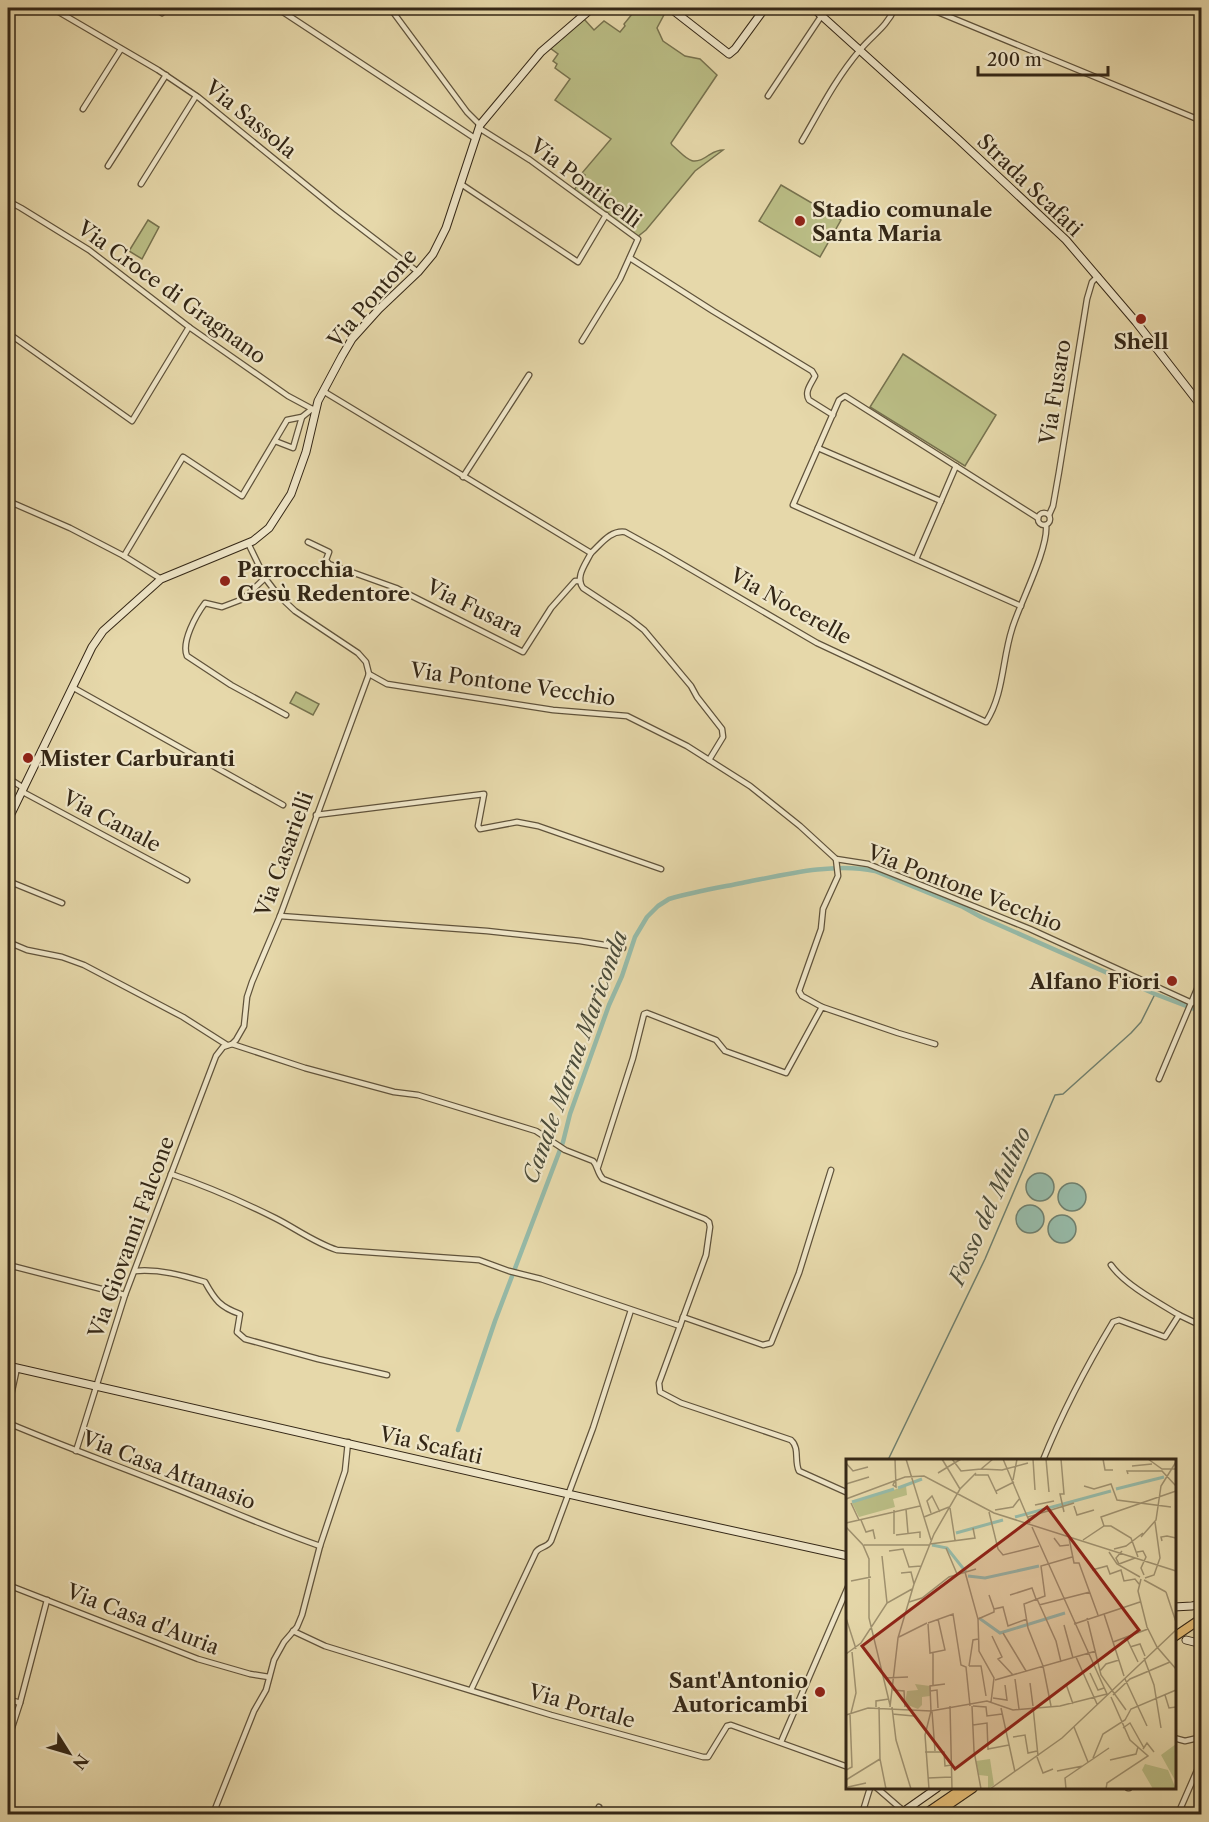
<svg xmlns="http://www.w3.org/2000/svg" width="1209" height="1822" font-family="'Libre Caslon Text',serif">
	<rect width="100%" height="100%" fill="#e6d8aa"/>
	<filter id="stains"><feTurbulence type="fractalNoise" baseFrequency=".00333" numOctaves="4"/><feColorMatrix values="0 0 0 0 .2 0 0 0 0 .09 0 0 0 0 .02 0 0 0 .5 -.17"/></filter>
	<radialGradient id="worn" r=".72"><stop offset=".6" stop-color="#630" stop-opacity="0"/><stop offset="1" stop-color="#630" stop-opacity=".3"/></radialGradient>
	<g fill="#babd85" stroke="#77724e" stroke-width="1.5">
		<path d="M 637,8 L 661,8 L 666,11 L 657,28 L 663,41 L 685,56 L 700,59 L 717,75 L 671,143 L 672,145 C 687,158 691,168 709,155 C 714,152 717,150 723,150 L 695,171 L 646,230 L 637,237 L 574,190 L 585,175 L 582,173 L 611,139 L 555,100 L 570,79 L 555,68 L 557,64 L 553,61 L 558,54 L 550,48 L 584,19 L 594,30 L 604,21 L 620,32 L 625,26 L 624,24 Z"/>
		<polygon points="781,185 841,220 820,257 759,221"/>
		<polygon points="148,220 159,227 142,259 129,251"/>
		<polygon points="903,354 996,415 965,466 870,407"/>
		<polygon points="296,692 319,704 313,715 290,703"/>
	</g>
	<g fill="#96baa8" stroke="#6f7f6e" stroke-width="1.5">
		<circle cx="1040" cy="1187" r="14"/>
		<circle cx="1072" cy="1197" r="14"/>
		<circle cx="1030" cy="1219" r="14"/>
		<circle cx="1062" cy="1229" r="14"/>
	</g>
	<g fill="none" stroke-linecap="round" stroke-linejoin="round">
		<polyline stroke="#6f7f6e" stroke-width="1.5" points="888,1460 985,1259 1055,1095 1063,1094 1131,1033 1141,1022 1155,994"/>
		<path stroke="#96baa8" stroke-width="4.5" d="M 458,1430 L 495,1321 L 563,1142 L 570,1114 L 609,1005 L 622,976 L 635,937 L 647,917 L 658,906 L 669,899 C 693,892 717,888 742,883 C 783,875 833,862 875,871 L 963,907 L 981,917 L 1155,994 L 1202,1012"/>
		<g stroke="#60533b" stroke-width="7">
			<g id="street">
				<polyline points="52,8 158,70 198,97 337,210 418,272"/>
				<polyline points="154,8 162,13 166,8"/>
				<polyline points="277,8 476,139"/>
				<polyline points="390,8 467,112 480,125"/>
				<polyline points="928,8 1202,121"/>
				<polyline points="768,96 822,15"/>
				<polyline points="83,109 121,49"/>
				<polyline points="479,128 530,160 638,239 620,279 582,341"/>
				<path d="M 802,141 C 820,110 836,78 860,50 C 874,33 885,29 895,8"/>
				<polyline points="108,166 166,75"/>
				<polyline points="141,184 196,96"/>
				<polyline points="461,184 578,262 606,215"/>
				<polyline points="8,201 21,208 89,250 189,327 288,396 316,411"/>
				<path d="M 630,258 L 713,311 L 812,371 L 815,376 C 811,384 804,392 809,400 L 833,415"/>
				<polyline points="8,333 132,421 189,327"/>
				<path d="M 323,391 L 591,553 C 601,544 610,530 625,532 L 663,553 L 817,643 L 986,722 C 1004,694 1002,660 1012,629 C 1019,605 1049,548 1046,525"/>
				<polyline points="275,441 293,448 302,417"/>
				<polyline points="818,448 941,501"/>
				<polyline points="463,477 529,375"/>
				<polyline points="8,501 70,528 124,556 161,579"/>
				<circle cx="1044" cy="519" r="6"/>
				<polyline points="1049,515 1053,506 1059,472 1087,299 1092,282 1098,276"/>
				<polyline points="308,542 329,552 326,560 329,564 396,588 523,652 551,608 575,581 579,581"/>
				<polyline points="248,543 265,578 278,595 295,611 358,653 366,662 369,674"/>
				<path d="M 591,553 C 585,565 575,577 583,588 L 630,619 L 644,630 L 691,686 L 697,697 L 722,729 L 723,737 L 709,760"/>
				<polyline points="124,556 183,457 242,496 287,420 302,417 312,409"/>
				<polyline points="916,559 956,466"/>
				<path d="M 265,578 L 243,599 L 222,607 L 205,603 C 196,615 181,642 187,656 L 231,685 L 286,715"/>
				<polyline points="1021,606 793,505 839,400 845,396 1038,518"/>
				<polyline points="369,674 387,684 553,710 627,716 687,746 750,786 800,826 836,859 868,864 931,889 1030,929 1192,1003"/>
				<polyline points="72,687 283,805"/>
				<polyline points="8,778 22,787"/>
				<polyline points="21,791 187,880"/>
				<polyline points="316,815 484,794 478,826 480,829 517,822 538,826 661,869"/>
				<polyline points="8,881 62,903"/>
				<polyline points="280,916 487,931 580,941 623,948"/>
				<polyline points="8,942 27,950 62,957 84,965 183,1017 227,1045"/>
				<polyline points="822,1007 802,996 799,991 821,929 823,909 838,876 836,859"/>
				<path d="M 232,1044 L 305,1068 L 394,1092 L 418,1095 L 536,1131 L 565,1150 L 593,1161 C 598,1166 597,1173 603,1179 L 705,1219 L 709,1222 L 710,1227 L 706,1255 L 659,1383 L 660,1392 L 681,1403 L 791,1440 C 800,1448 794,1461 799,1471 L 848,1493"/>
				<polyline points="1159,1079 1202,977"/>
				<polyline points="598,1167 633,1058 644,1014 647,1013 716,1040 725,1051 786,1073 822,1007 898,1033 935,1044"/>
				<path d="M 171,1174 C 206,1186 241,1201 275,1218 C 295,1228 315,1243 337,1250 L 479,1260 L 509,1271 L 541,1279 L 680,1326"/>
				<polyline points="8,1265 125,1295"/>
				<path d="M 1111,1265 C 1125,1285 1159,1303 1179,1315"/>
				<path d="M 135,1271 C 160,1269 181,1275 205,1282 C 215,1300 220,1307 240,1314 L 237,1332 L 245,1339 L 318,1359 L 387,1375"/>
				<polyline points="683,1317 763,1345 771,1343 799,1273 831,1170"/>
				<polyline points="8,1409 17,1368"/>
				<path d="M 8,1423 C 60,1445 113,1464 166,1485 C 217,1505 268,1528 320,1546"/>
				<polyline points="76,1451 125,1295 216,1056 223,1047 232,1044 236,1040 244,1026 247,997 252,982 280,916 369,674"/>
				<path d="M 1043,1460 C 1062,1413 1086,1367 1113,1322 L 1119,1320 L 1165,1337 L 1179,1315 L 1202,1326"/>
				<polyline points="8,1585 198,1659 250,1674 269,1677"/>
				<polyline points="293,1631 325,1646 364,1658 551,1715 703,1757 708,1757 727,1726 731,1725 848,1767"/>
				<path d="M 471,1690 L 536,1552 C 540,1546 547,1548 551,1541 L 593,1428 L 631,1310"/>
				<polyline points="8,1699 20,1703"/>
				<polyline points="1174,1738 1185,1741 1202,1737"/>
				<polyline points="8,1740 20,1703 47,1600"/>
				<polyline points="781,1742 848,1587"/>
				<polyline points="877,1788 900,1808"/>
				<polyline points="1128,1788 1129,1788"/>
				<polyline points="213,1814 254,1711 266,1690 274,1660 284,1642 297,1627 302,1615 320,1546 345,1471 348,1442"/>
				<polyline points="596,1814 599,1807"/>
				<polyline points="862,1814 870,1788"/>
				<polyline points="1178,1814 1202,1759"/>
			</g>
		</g>
		<g stroke="#342716" stroke-width="9">
			<g id="secondary">
				<polyline points="670,8 729,54 735,49 765,8"/>
				<polyline points="813,8 958,139 1066,240 1136,322 1202,407"/>
				<polyline points="8,820 92,647 103,631 161,579 253,541 269,528 291,494 306,452 318,401 342,356 352,339 379,309 418,272 433,254 446,228 480,125 541,52 592,8"/>
				<polyline points="8,1366 647,1512 848,1556"/>
				<polyline points="1174,1607 1192,1606 1202,1603"/>
				<polyline points="1186,1640 1202,1644"/>
				<polyline points="900,1814 937,1788"/>
			</g>
		</g>
		<g stroke="#342716" stroke-width="10">
			<g id="highway">
				<polyline points="1174,1637 1202,1618"/>
				<polyline points="925,1814 963,1788"/>
				<polyline points="935,1814 973,1788"/>
			</g>
		</g>
		<use href="#street" stroke="#efe6c8" stroke-width="4.5"/>
		<use href="#secondary" stroke="#efe6c8" stroke-width="7"/>
		<use href="#highway" stroke="#e3bc75" stroke-width="8"/>
		<g stroke="#60533b" stroke-width="7" stroke-linecap="butt">
			<polyline id="street-bridge" points="900,1808 907,1814"/>
		</g>
		<use href="#street-bridge" stroke="#efe6c8" stroke-width="4.5"/>
	</g>
	<g fill="#8f2418" stroke="#efe6c8" stroke-width="2">
		<circle cx="800" cy="221" r="6"/>
		<circle cx="1141" cy="319" r="6"/>
		<circle cx="225" cy="581" r="6"/>
		<circle cx="28" cy="758" r="6"/>
		<circle cx="1172" cy="981" r="6"/>
		<circle cx="820" cy="1692" r="6"/>
	</g>
	<g text-anchor="middle" dominant-baseline="central" stroke-width="4.5" stroke-linejoin="round" paint-order="stroke">
		<g font-size="21" fill="#342716" stroke="#efe6c8">
			<text transform="translate(251 119) rotate(39)">Via Sassola</text>
			<text transform="translate(586 183) rotate(37)">Via Ponticelli</text>
			<text transform="translate(1030 185) rotate(44)">Strada Scafati</text>
			<text transform="translate(172 292) rotate(36)">Via Croce di Gragnano</text>
			<text transform="translate(372 298) rotate(-49)">Via Pontone</text>
			<text transform="translate(1055 392) rotate(-81)">Via Fusaro</text>
			<text transform="translate(791 606) rotate(29)">Via Nocerelle</text>
			<text transform="translate(475 608) rotate(26)">Via Fusara</text>
			<text transform="translate(513 684) rotate(8)">Via Pontone Vecchio</text>
			<text transform="translate(112 821) rotate(28)">Via Canale</text>
			<text transform="translate(284 854) rotate(-70)">Via Casarielli</text>
			<text transform="translate(965 888) rotate(21)">Via Pontone Vecchio</text>
			<text transform="translate(131 1237) rotate(-70)">Via Giovanni Falcone</text>
			<text transform="translate(431 1445) rotate(13)">Via Scafati</text>
			<text transform="translate(169 1470) rotate(21)">Via Casa Attanasio</text>
			<text transform="translate(143 1619) rotate(21)">Via Casa d'Auria</text>
			<text transform="translate(582 1706) rotate(16)">Via Portale</text>
		</g>
		<g font-size="21" font-weight="bold" fill="#342716" stroke="#efe6c8" text-anchor="start">
			<text x="812" y="209">Stadio comunale<tspan x="812" dy="24">Santa Maria</tspan></text>
			<text x="1141" y="341" text-anchor="middle">Shell</text>
			<text x="237" y="569">Parrocchia<tspan x="237" dy="24">Gesù Redentore</tspan></text>
			<text x="40" y="758">Mister Carburanti</text>
			<text x="1160" y="981" text-anchor="end">Alfano Fiori</text>
			<text x="808" y="1680" text-anchor="end">Sant'Antonio<tspan x="808" dy="24">Autoricambi</tspan></text>
		</g>
		<g font-size="22" font-style="italic" fill="#4c4c3a" stroke="#efe6c8">
			<text transform="translate(575 1057) rotate(-70)">Canale Marna Mariconda</text>
			<text transform="translate(990 1206) rotate(-66)">Fosso del Mulino</text>
		</g>
	</g>
	<g transform="translate(846 1459)">
		<rect width="330" height="330" fill="#e6d8aa"/>
		<path d="M 60,27 L 61,36 L 47,40 L 49,48 L 13,58 L 6,44 ZM 69,225 L 84,227 L 84,237 L 76,238 L 76,246 L 72,250 L 59,245 L 61,232 L 72,231 ZM 330,285 L 330,323 L 315,296 ZM 144,300 L 148,326 L 142,330 L 142,317 L 133,316 L 130,302 ZM 299,305 L 322,311 L 330,330 L 307,330 L 296,311 Z" fill="#babd85"/>
		<path fill="none" stroke="#96baa8" stroke-width="3" d="M 52,29 L 76,20M 270,30 L 318,18M 6,43 L 48,30M 169,58 L 265,32M 110,74 L 157,61M 86,86 L 101,89 L 120,113M 122,117 L 139,119 L 193,107M 133,159 L 154,174 L 219,154"/>
		<path fill="none" stroke="#9f916f" stroke-width="1.5" d="M 49,0 L 50,28 L 47,26 L 49,22M 60,0 L 85,81M 96,0 L 114,30M 106,0 L 115,12 L 135,10 L 147,0M 157,0 L 184,64M 187,0 L 189,31M 200,0 L 203,33M 215,0 L 218,35 L 214,35 L 218,53M 257,0 L 259,11 L 267,11M 302,0 L 316,10 L 330,10M 0,4 L 7,12 L 22,8M 286,7 L 306,5M 135,10 L 156,11 L 182,4M 92,14 L 115,0M 282,15 L 281,12 L 316,12 L 330,27M 129,16 L 142,16 L 151,35M 167,21 L 171,0M 0,25 L 23,18M 238,27 L 248,30 L 265,25 L 271,41 L 325,48M 150,32 L 168,23M 0,40 L 59,18 L 78,17 L 148,54 L 330,112M 5,44 L 13,61M 189,46 L 208,42M 228,47 L 231,56 L 248,51M 104,49 L 109,81M 60,50 L 62,74M 149,51 L 167,48 L 174,39M 143,53 L 152,90 L 157,96 L 193,87M 85,54 L 81,42 L 86,37 L 94,53M 78,58 L 103,48M 182,58 L 228,44M 15,61 L 20,73 L 27,71 L 29,80M 0,64 L 74,47M 258,67 L 255,58 L 330,32M 0,68 L 17,86 L 23,100 L 23,159 L 44,246M 48,75 L 48,51M 50,76 L 74,73 L 74,79M 295,78 L 310,61 L 315,27 L 330,3M 208,79 L 214,87 L 223,86M 223,79 L 228,104 L 233,104 L 252,156M 237,81 L 258,67 L 265,67 L 285,79 L 292,98M 316,82 L 315,78 L 321,77 L 330,79M 84,85 L 129,79 L 127,69M 18,86 L 83,86M 100,89 L 111,115M 268,90 L 280,87 L 297,74M 43,92 L 57,90 L 63,108 L 75,107M 276,92 L 270,99 L 273,105 L 289,99M 263,93 L 271,105 L 294,118M 291,93 L 297,92 L 300,98 L 295,109 L 298,116M 36,97 L 41,144M 246,111 L 261,107 L 264,115 L 275,111 L 278,122 L 289,120 L 293,125M 119,113 L 132,160 L 133,192 L 148,219 L 145,243M 55,114 L 65,113 L 68,125M 299,119 L 308,116 L 314,99 L 309,63M 295,120 L 292,132 L 301,168 L 311,188 L 330,210M 298,121 L 320,133M 5,122 L 25,118M 320,133 L 330,163M 143,136 L 148,150 L 157,148 L 162,167 L 181,160M 164,136 L 186,129 L 190,140M 191,140 L 210,182 L 215,203M 63,143 L 76,139 L 103,118 L 130,110M 193,146 L 244,133M 258,155 L 278,217M 0,159 L 10,190M 241,159 L 255,216 L 280,251M 132,160 L 148,153 L 148,150M 82,164 L 107,155 L 115,206 L 120,208 L 124,247M 82,165 L 84,194 L 99,191 L 92,160M 228,165 L 294,143M 218,166 L 227,199M 157,174 L 180,212M 146,177 L 156,198 L 152,200 L 167,216M 53,178 L 81,164M 280,178 L 292,203M 267,183 L 302,170M 284,188 L 294,185 L 299,197M 0,195 L 15,184 L 41,144 L 66,130M 230,198 L 251,245M 298,199 L 308,226 L 315,269M 123,207 L 135,207 L 140,237M 123,207 L 127,181 L 132,180M 197,207 L 182,169 L 178,145 L 199,137 L 195,107 L 226,98M 197,207 L 205,247M 254,212 L 260,205 L 273,201M 244,214 L 252,231 L 258,229M 39,219 L 62,218M 169,220 L 173,250M 279,220 L 301,267M 149,221 L 250,192M 184,224 L 187,247M 220,225 L 227,245M 87,227 L 87,194M 47,231 L 58,232 L 59,248M 84,232 L 91,231 L 92,249M 267,236 L 284,220 L 324,203M 319,236 L 323,249 L 330,248M 147,239 L 161,241 L 159,226M 104,247 L 106,330M 126,247 L 128,292 L 135,330M 127,247 L 140,248 L 141,257 L 156,255M 30,248 L 30,242 L 43,240M 33,248 L 34,300 L 40,330M 44,248 L 52,179 L 68,125 L 88,75 L 114,30 L 130,14M 46,248 L 50,281 L 65,330M 187,248 L 192,297M 155,249 L 169,313M 85,252 L 84,227 L 99,225M 86,252 L 89,292M 5,254 L 10,234 L 6,193M 46,255 L 68,257M 0,256 L 22,249 L 85,252 L 141,242 L 167,251 L 214,247 L 261,235 L 186,68M 127,266 L 141,264 L 142,291M 228,268 L 242,303M 277,269 L 284,264 L 298,289M 167,278 L 179,276 L 182,294 L 191,292M 142,290 L 163,286M 297,290 L 301,284 L 308,293M 79,293 L 98,293 L 99,307 L 106,306M 191,298 L 197,314 L 207,310M 247,299 L 257,275 L 279,261 L 285,250 L 330,231M 264,301 L 290,295 L 292,288M 0,311 L 6,308 L 4,255M 211,312 L 237,307M 82,319 L 105,318M 0,321 L 34,300M 2,328 L 20,324M 83,330 L 79,276 L 85,252M 144,330 L 216,279 L 330,171M 220,330 L 219,319 L 263,289M 260,330 L 261,324 L 302,297 L 284,281 L 265,238"/>
		<path fill="#8f2418" fill-opacity="0.15" stroke="#8f2418" stroke-width="3" d="M 201,48 L 293,171 L 109,310 L 16,187 Z"/>
		<rect width="330" height="330" fill="none" stroke="#342716" stroke-width="3"/>
	</g>
	<rect width="1209" height="1822" fill="none" stroke="#e6d8aa" stroke-width="30"/>
	<rect x="9" y="9" width="1191" height="1804" fill="none" stroke="#342716" stroke-width="3"/>
	<rect x="15" y="15" width="1179" height="1792" fill="none" stroke="#342716" stroke-width="1.5"/>
	<g transform="translate(69 1753) rotate(127)" stroke="#efe6c8" stroke-width="4.5" paint-order="stroke">
	<path d="M0-4.5L10 22L0 15L-10 22Z" fill="#342716"/>
	<text y="-9" font-size="16" font-weight="bold" text-anchor="middle" fill="#342716">N</text>
	</g>
	<path d="M978 66v9h130v-9" fill="none" stroke="#342716" stroke-width="3"/>
	<text x="987" y="66" font-size="18" fill="#342716" stroke="#efe6c8" stroke-width="4.5" paint-order="stroke">200 m</text>
	<rect width="100%" height="100%" filter="url(#stains)"/>
	<rect width="100%" height="100%" fill="url(#worn)"/>
</svg>
